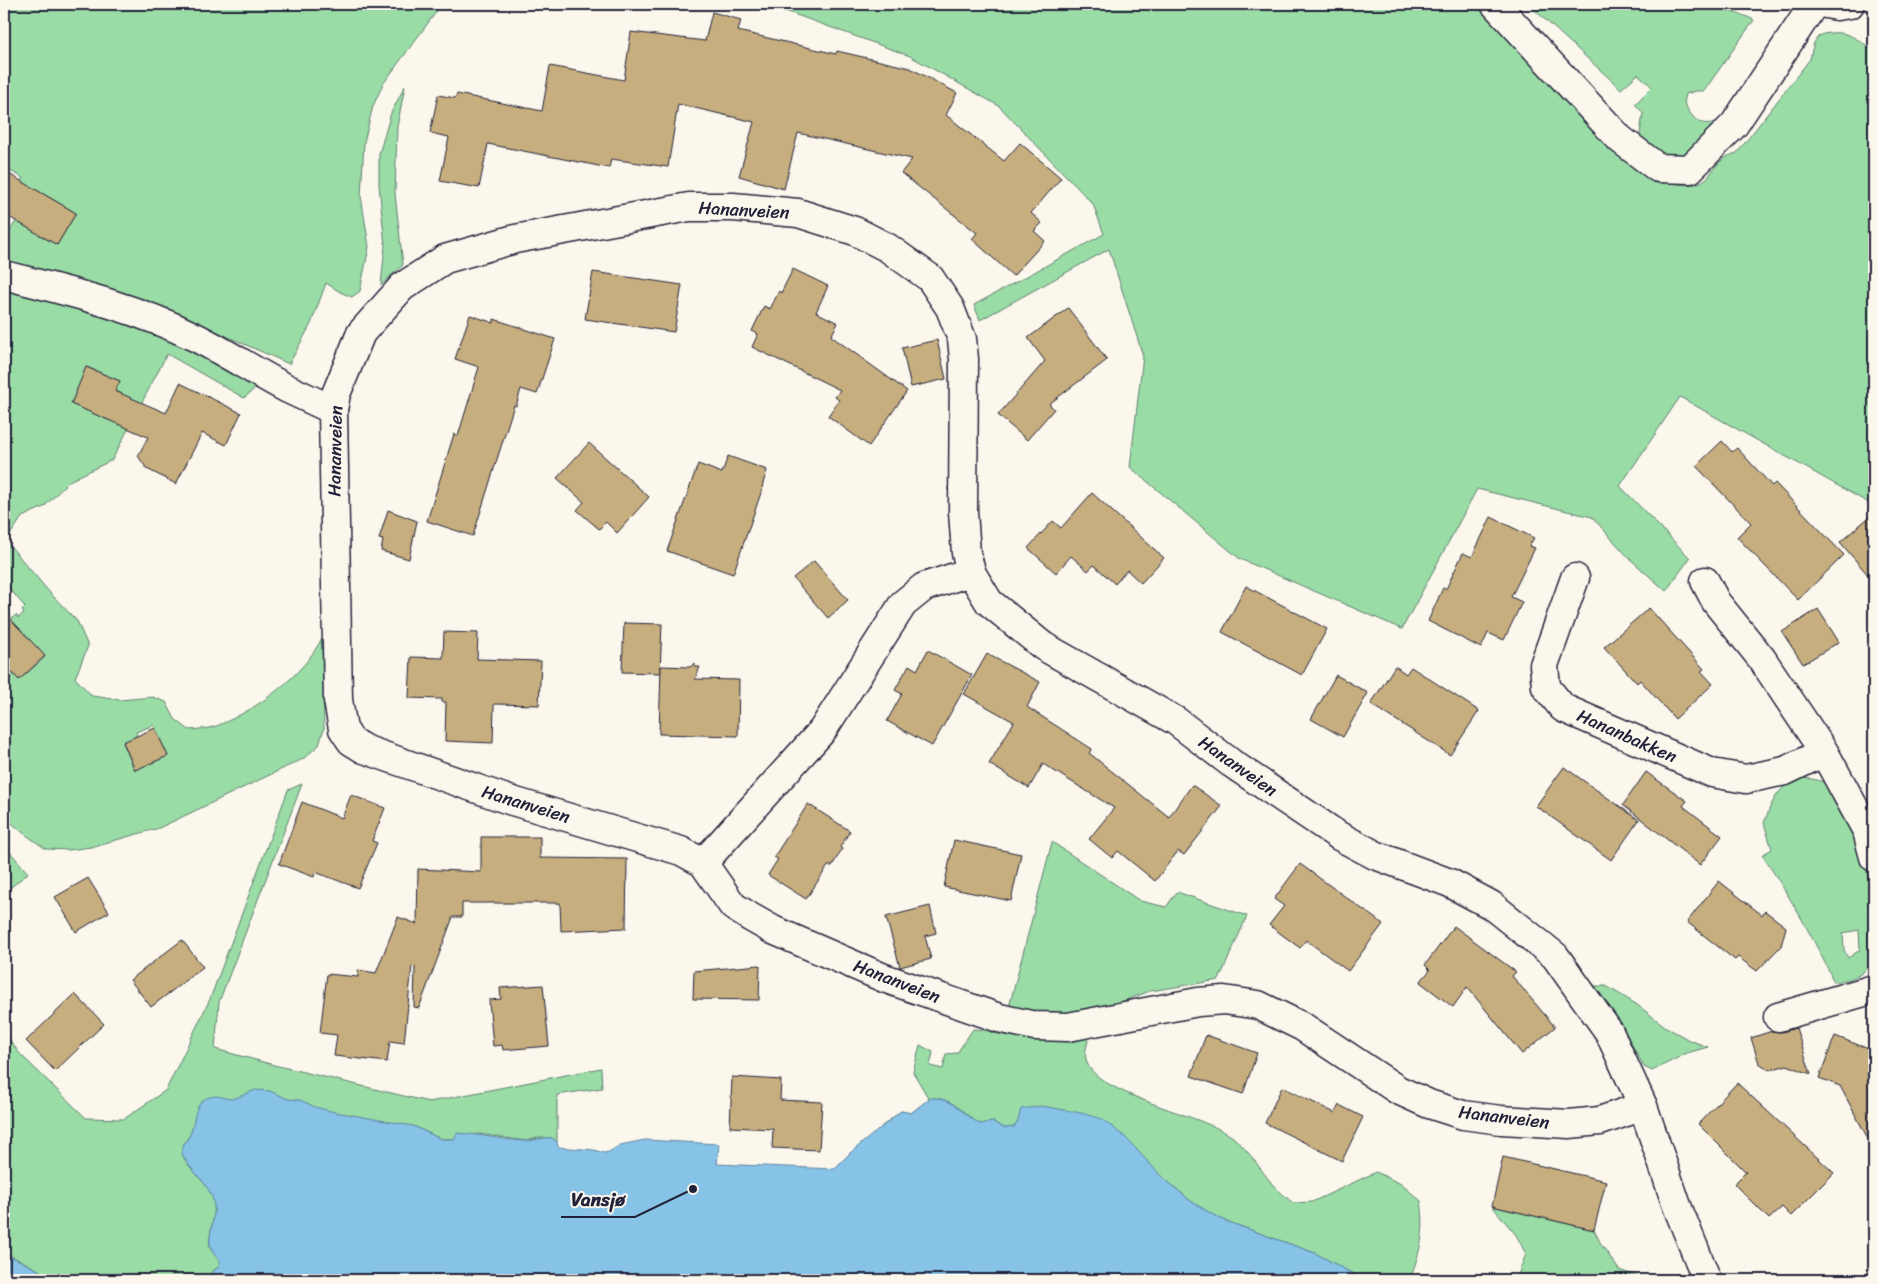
<svg xmlns="http://www.w3.org/2000/svg" width="1878" height="1284" font-family="Sriracha,sans-serif">
	<rect width="100%" height="100%" fill="#fbf7ec"/>
	<filter id="ink" filterUnits="userSpaceOnUse"><feTurbulence type="fractalNoise" baseFrequency=".02" numOctaves="2"/><feDisplacementMap in="SourceGraphic" scale="10" xChannelSelector="R" yChannelSelector="G"/><feConvolveMatrix kernelMatrix="1 2 1 2 8 2 1 2 1" color-interpolation-filters="sRGB"/></filter>
	<g filter="url(#ink)">
		<g fill="#9adca6" stroke="#5e7f70" fill-rule="evenodd">
			<polygon points="4,4 442,4 383,84 373,106 364,142 361,196 369,247 360,291 352,297 340,292 326,283 311,324 289,364 186,318 4,267 4,235 7,236 16,221 57,245 76,213 21,181 23,178 7,169 4,175"/>
			<path d="M 766,4 L 1479,4 L 1624,159 C 1644,172 1685,197 1707,178 C 1711,174 1713,169 1717,165 C 1722,159 1729,155 1737,153 L 1810,59 C 1812,51 1813,41 1819,36 C 1822,34 1827,33 1831,33 C 1849,31 1860,41 1874,51 L 1874,506 L 1680,397 L 1620,486 L 1690,558 L 1666,591 L 1630,559 L 1592,517 L 1477,489 L 1402,629 L 1240,559 L 1130,467 L 1143,356 L 1109,249 L 980,320 L 974,305 L 1104,234 L 1093,204 L 999,106 L 910,56 Z"/>
			<path d="M 1528,4 L 1710,4 C 1725,12 1739,12 1754,20 L 1704,91 L 1695,91 L 1686,94 L 1684,103 C 1696,125 1703,128 1726,118 L 1692,155 L 1667,154 L 1649,150 L 1639,141 L 1643,113 L 1635,104 L 1652,87 L 1638,74 L 1621,89 Z"/>
			<polygon points="405,86 397,127 395,194 403,265 381,285 385,246 379,185 379,154 391,113"/>
			<path d="M 4,286 L 116,317 L 173,340 L 260,384 L 244,398 L 167,354 L 112,460 L 69,481 L 44,507 L 22,517 L 6,541 L 50,593 L 77,621 L 88,646 L 75,678 L 92,696 L 120,700 L 153,697 L 166,702 L 175,719 L 189,730 C 198,729 211,729 219,725 C 259,708 303,676 322,638 L 324,728 L 319,745 L 303,759 L 159,828 L 91,847 L 69,850 L 46,849 L 22,832 L 4,816 L 4,625 L 16,615 L 18,618 L 24,613 L 22,610 L 25,607 L 4,582 ZM 87,367 L 120,381 L 115,391 L 123,394 L 111,421 L 71,404 ZM 32,642 L 45,657 L 19,680 L 6,666 ZM 154,725 L 167,756 L 135,770 L 123,743 L 137,736 L 136,732 Z"/>
			<path d="M 1801,778 C 1811,779 1821,779 1830,786 C 1841,796 1859,843 1864,858 C 1869,876 1878,941 1873,957 C 1867,975 1852,980 1834,982 C 1814,938 1789,895 1762,855 L 1772,849 L 1764,823 L 1771,805 L 1778,793 L 1789,782 ZM 1859,930 L 1860,950 L 1848,958 L 1844,950 L 1843,933 Z"/>
			<path d="M 302,784 L 219,1002 L 215,1049 L 274,1065 L 429,1102 L 601,1068 L 602,1088 L 557,1095 L 557,1142 L 552,1138 L 538,1138 L 526,1141 L 479,1134 L 454,1139 L 441,1139 L 413,1126 L 190,1135 C 187,1139 181,1146 182,1152 C 184,1166 209,1182 214,1201 C 217,1216 207,1234 210,1248 C 212,1252 217,1257 220,1261 L 219,1267 L 213,1271 L 207,1280 L 51,1280 C 44,1271 16,1258 4,1253 L 4,1068 L 9,1063 L 4,1058 L 4,1032 L 20,1054 L 86,1118 L 124,1119 L 166,1090 L 210,999 L 288,790 Z"/>
			<polygon points="1052,842 1140,901 1166,907 1177,892 1247,916 1219,980 1150,991 1086,1015 1050,1015 1009,1007"/>
			<polygon points="4,845 28,873 4,893"/>
			<polygon points="1594,986 1606,986 1636,1004 1666,1027 1689,1040 1708,1047 1687,1053 1652,1071 1644,1067 1623,1028"/>
			<path d="M 973,1029 C 987,1029 990,1033 1003,1035 C 1030,1040 1061,1036 1089,1036 C 1088,1043 1084,1052 1086,1059 C 1092,1095 1204,1114 1234,1138 C 1249,1151 1260,1169 1273,1185 C 1279,1191 1286,1197 1293,1203 L 1312,1202 L 1376,1172 L 1401,1184 L 1421,1201 C 1426,1234 1420,1250 1410,1280 L 1364,1280 L 1315,1253 L 1220,1219 L 1192,1202 L 1161,1176 L 1144,1158 L 1004,1128 L 993,1122 L 980,1124 C 961,1113 958,1101 934,1098 L 934,1109 L 881,1127 L 901,1111 L 911,1113 L 929,1099 L 913,1072 L 920,1045 L 933,1052 L 930,1066 L 943,1069 L 946,1054 L 957,1053 Z"/>
			<polygon points="1492,1206 1594,1230 1601,1244 1619,1270 1648,1280 1516,1280 1526,1254 1516,1235"/>
		</g>
		<g fill="#87c3e7" stroke="#5f83a2">
			<path d="M 256,1090 L 270,1091 L 288,1099 L 300,1100 L 315,1107 L 330,1111 L 413,1126 L 441,1139 L 454,1139 L 457,1133 C 480,1134 502,1140 524,1141 C 533,1141 542,1137 552,1138 L 557,1142 L 558,1147 L 594,1150 L 604,1153 L 609,1152 L 620,1145 L 645,1140 L 719,1144 L 717,1164 L 834,1169 L 850,1153 L 901,1111 L 911,1113 L 930,1098 C 952,1096 962,1114 980,1124 L 993,1122 L 1004,1128 L 1014,1127 L 1018,1121 L 1021,1109 L 1042,1106 L 1081,1113 L 1102,1119 L 1125,1137 L 1161,1176 L 1192,1202 L 1220,1219 L 1315,1253 L 1364,1280 L 207,1280 L 213,1271 L 219,1267 L 220,1261 C 217,1257 212,1253 211,1248 C 206,1236 218,1215 213,1200 C 208,1182 191,1172 183,1156 C 179,1146 188,1141 191,1132 C 196,1116 194,1097 217,1096 C 222,1096 226,1099 231,1099 C 239,1098 248,1092 256,1090 Z"/>
			<path d="M 4,1253 C 16,1259 44,1271 51,1280 L 4,1280 Z"/>
		</g>
		<g fill="#c7ae7e" stroke="#22223b">
			<polygon points="712,12 741,20 738,31 836,54 837,51 910,68 957,93 946,115 1004,161 1020,143 1061,178 1031,213 1042,223 1034,231 1045,241 1013,276 972,239 977,233 901,173 912,159 798,133 784,189 739,176 754,122 678,104 668,167 611,159 609,168 488,144 479,188 440,181 449,137 430,133 438,95 455,98 457,94 542,111 550,66 624,80 631,32 705,41"/>
			<polygon points="4,171 76,213 57,245 4,214"/>
			<polygon points="793,269 828,286 816,312 838,323 831,336 907,391 869,446 828,416 839,400 835,397 840,390 752,347 758,334 752,331 764,306 770,309 779,291 781,293"/>
			<polygon points="593,272 682,285 674,332 585,319"/>
			<polygon points="1068,308 1107,360 1049,404 1054,409 1027,440 998,415 1045,361 1028,338"/>
			<polygon points="470,315 494,323 494,319 555,339 537,394 521,389 516,406 514,405 473,536 427,521 454,434 458,436 479,367 455,359"/>
			<polygon points="937,340 946,379 911,387 902,348"/>
			<polygon points="86,367 120,381 115,391 166,413 180,383 241,413 226,445 202,433 176,484 147,469 138,456 148,437 71,404"/>
			<polygon points="1722,441 1732,452 1737,448 1772,486 1775,483 1844,555 1798,600 1737,537 1751,523 1696,466"/>
			<polygon points="589,443 649,497 617,533 606,522 599,529 577,510 584,502 557,478"/>
			<polygon points="728,456 767,470 762,487 763,487 733,574 667,551 698,464 722,473"/>
			<polygon points="1092,493 1164,558 1141,583 1127,570 1115,584 1094,565 1088,571 1071,556 1056,573 1028,548 1053,521 1061,528"/>
			<polygon points="388,510 417,521 409,559 381,551 383,540 379,539"/>
			<polygon points="1874,513 1874,582 1840,542"/>
			<polygon points="1491,517 1534,538 1529,546 1535,548 1511,597 1522,602 1504,640 1488,633 1481,648 1428,621 1443,588 1446,589 1463,553 1472,557"/>
			<polygon points="814,561 848,600 828,618 793,578"/>
			<polygon points="1246,586 1327,629 1302,675 1222,632"/>
			<polygon points="1649,608 1704,669 1701,671 1713,684 1675,719 1640,680 1637,683 1604,647"/>
			<polygon points="1818,609 1839,642 1803,664 1782,632"/>
			<polygon points="4,612 45,656 19,680 4,664"/>
			<polygon points="624,623 662,624 660,673 622,672"/>
			<polygon points="444,632 478,633 477,659 541,661 539,705 494,704 493,743 445,741 446,702 442,702 442,699 409,698 411,657 443,658"/>
			<polygon points="928,650 972,675 932,746 887,721 902,694 895,690 909,665 917,670"/>
			<polygon points="987,654 1040,682 1027,707 1092,749 1089,753 1169,817 1192,785 1222,806 1184,855 1178,851 1155,881 1118,851 1112,858 1089,839 1114,808 1043,764 1029,788 989,764 1014,722 964,694"/>
			<polygon points="695,663 695,667 700,667 695,679 739,680 738,736 659,734 661,666 690,667"/>
			<polygon points="1395,666 1406,674 1411,667 1479,711 1450,755 1371,704"/>
			<polygon points="1336,675 1368,693 1343,737 1311,719"/>
			<polygon points="155,728 168,756 135,770 123,742"/>
			<polygon points="1564,767 1639,820 1611,860 1536,806"/>
			<polygon points="1646,772 1687,801 1683,806 1722,836 1700,865 1623,805"/>
			<polygon points="351,795 385,808 372,841 377,843 358,888 315,872 314,877 279,864 302,802 342,818"/>
			<polygon points="808,804 850,831 840,847 842,849 832,866 828,866 806,899 768,875 778,859 774,857"/>
			<polygon points="481,837 540,837 540,858 627,859 626,928 561,931 560,903 462,903 462,917 453,917 419,1008 414,1007 415,967 412,966 404,1043 390,1041 387,1062 334,1056 337,1035 320,1033 327,974 358,977 358,970 376,973 398,917 417,924 418,869 481,872"/>
			<polygon points="954,840 1021,854 1011,901 944,887"/>
			<polygon points="1300,864 1383,924 1348,971 1306,940 1300,948 1269,925 1284,906 1274,899"/>
			<polygon points="88,878 109,912 76,932 55,897"/>
			<polygon points="1719,881 1762,915 1765,911 1786,927 1781,946 1757,971 1738,957 1735,960 1687,922"/>
			<polygon points="930,906 936,933 925,936 931,959 900,967 886,917"/>
			<polygon points="1454,926 1516,972 1512,976 1555,1027 1522,1054 1467,987 1453,1007 1420,982 1430,970 1425,965"/>
			<polygon points="182,940 203,967 151,1007 130,980"/>
			<polygon points="760,965 759,1000 693,999 694,971"/>
			<polygon points="543,985 549,1046 503,1050 502,1045 493,1046 489,1000 501,999 500,988"/>
			<polygon points="75,994 104,1024 55,1071 26,1041"/>
			<polygon points="1796,1028 1811,1074 1787,1065 1770,1070 1759,1063 1751,1038 1772,1031 1782,1032"/>
			<polygon points="1206,1035 1257,1053 1243,1094 1191,1076"/>
			<polygon points="1835,1036 1874,1051 1874,1150 1840,1086 1819,1078"/>
			<polygon points="732,1077 781,1080 780,1100 822,1102 819,1150 772,1148 773,1129 730,1127"/>
			<polygon points="1737,1083 1834,1173 1791,1216 1782,1207 1769,1219 1734,1184 1746,1172 1698,1124"/>
			<polygon points="1282,1087 1335,1113 1339,1105 1363,1117 1342,1161 1265,1123"/>
			<polygon points="1503,1157 1606,1181 1594,1230 1492,1206"/>
		</g>
		<g fill="none" stroke-linecap="round" stroke-linejoin="round">
			<g stroke="#22223b" stroke-width="31">
				<g id="minor">
					<polyline points="1495,4 1620,139 1658,168 1690,169 1734,125 1814,4"/>
					<polyline points="1826,4 1837,6 1850,4"/>
					<path d="M 4,275 C 70,292 134,307 195,337 C 227,353 257,373 288,389 C 303,396 318,403 333,410"/>
					<polyline points="1575,578 1544,665 1546,687 1563,708 1712,773 1746,779 1785,771 1824,752"/>
					<polyline points="1705,581 1716,602 1762,659 1824,752 1867,831 1874,857"/>
					<polyline points="703,863 822,731 903,604 924,587 961,575 972,574"/>
					<polyline points="1778,1017 1874,989"/>
					<polyline points="1643,1106 1600,1121 1569,1124 1501,1120 1463,1115 1429,1104 1398,1090 1303,1027 1258,1005 1224,1000 1198,1002 1068,1027 1035,1026 999,1018 884,978 773,930 750,917 733,906 703,863 681,851 509,800 364,749 351,741 343,729 338,700 333,410 336,394 361,333 402,287 445,259 515,239 689,207 733,207 798,213 855,231 888,248 930,278 950,308 962,339 964,359 963,512 966,553 972,574 989,602 1043,646 1176,721 1231,763 1339,836 1375,855 1450,883 1491,905 1555,956 1609,1032 1643,1106 1677,1206 1707,1280"/>
				</g>
			</g>
			<use href="#minor" stroke="#fbf7ec" stroke-width="28"/>
		</g>
	</g>
	<g text-anchor="middle" dominant-baseline="central" stroke-width="4" stroke-linejoin="round" paint-order="stroke">
		<g font-size="18" fill="#22223b" stroke="#fbf7ec">
			<text transform="translate(744 210) rotate(3)">Hananveien</text>
			<text transform="translate(335 451) rotate(-89)">Hananveien</text>
			<text transform="translate(1627 736) rotate(24)">Hananbakken</text>
			<text transform="translate(1238 766) rotate(35)">Hananveien</text>
			<text transform="translate(526 804) rotate(17)">Hananveien</text>
			<text transform="translate(897 981) rotate(21)">Hananveien</text>
			<text transform="translate(1504 1117) rotate(7)">Hananveien</text>
		</g>
	</g>
	<path fill="none" stroke="#22223b" stroke-width="2" d="M693 1189L635 1217H561"/>
	<circle fill="#22223b" stroke="#fbf7ec" stroke-width="2" cx="693" cy="1189" r="5"/>
	<g font-size="19" text-anchor="middle" font-weight="bold" fill="#22223b" stroke="#fbf7ec" stroke-width="4" stroke-linejoin="round" paint-order="stroke">
		<text x="598" y="1206">Vansjø</text>
	</g>
	<rect width="1878" height="1284" fill="none" stroke="#fbf7ec" stroke-width="20"/>
	<rect x="10" y="10" width="1858" height="1264" fill="none" stroke="#22223b" stroke-width="2" filter="url(#ink)"/>
</svg>
